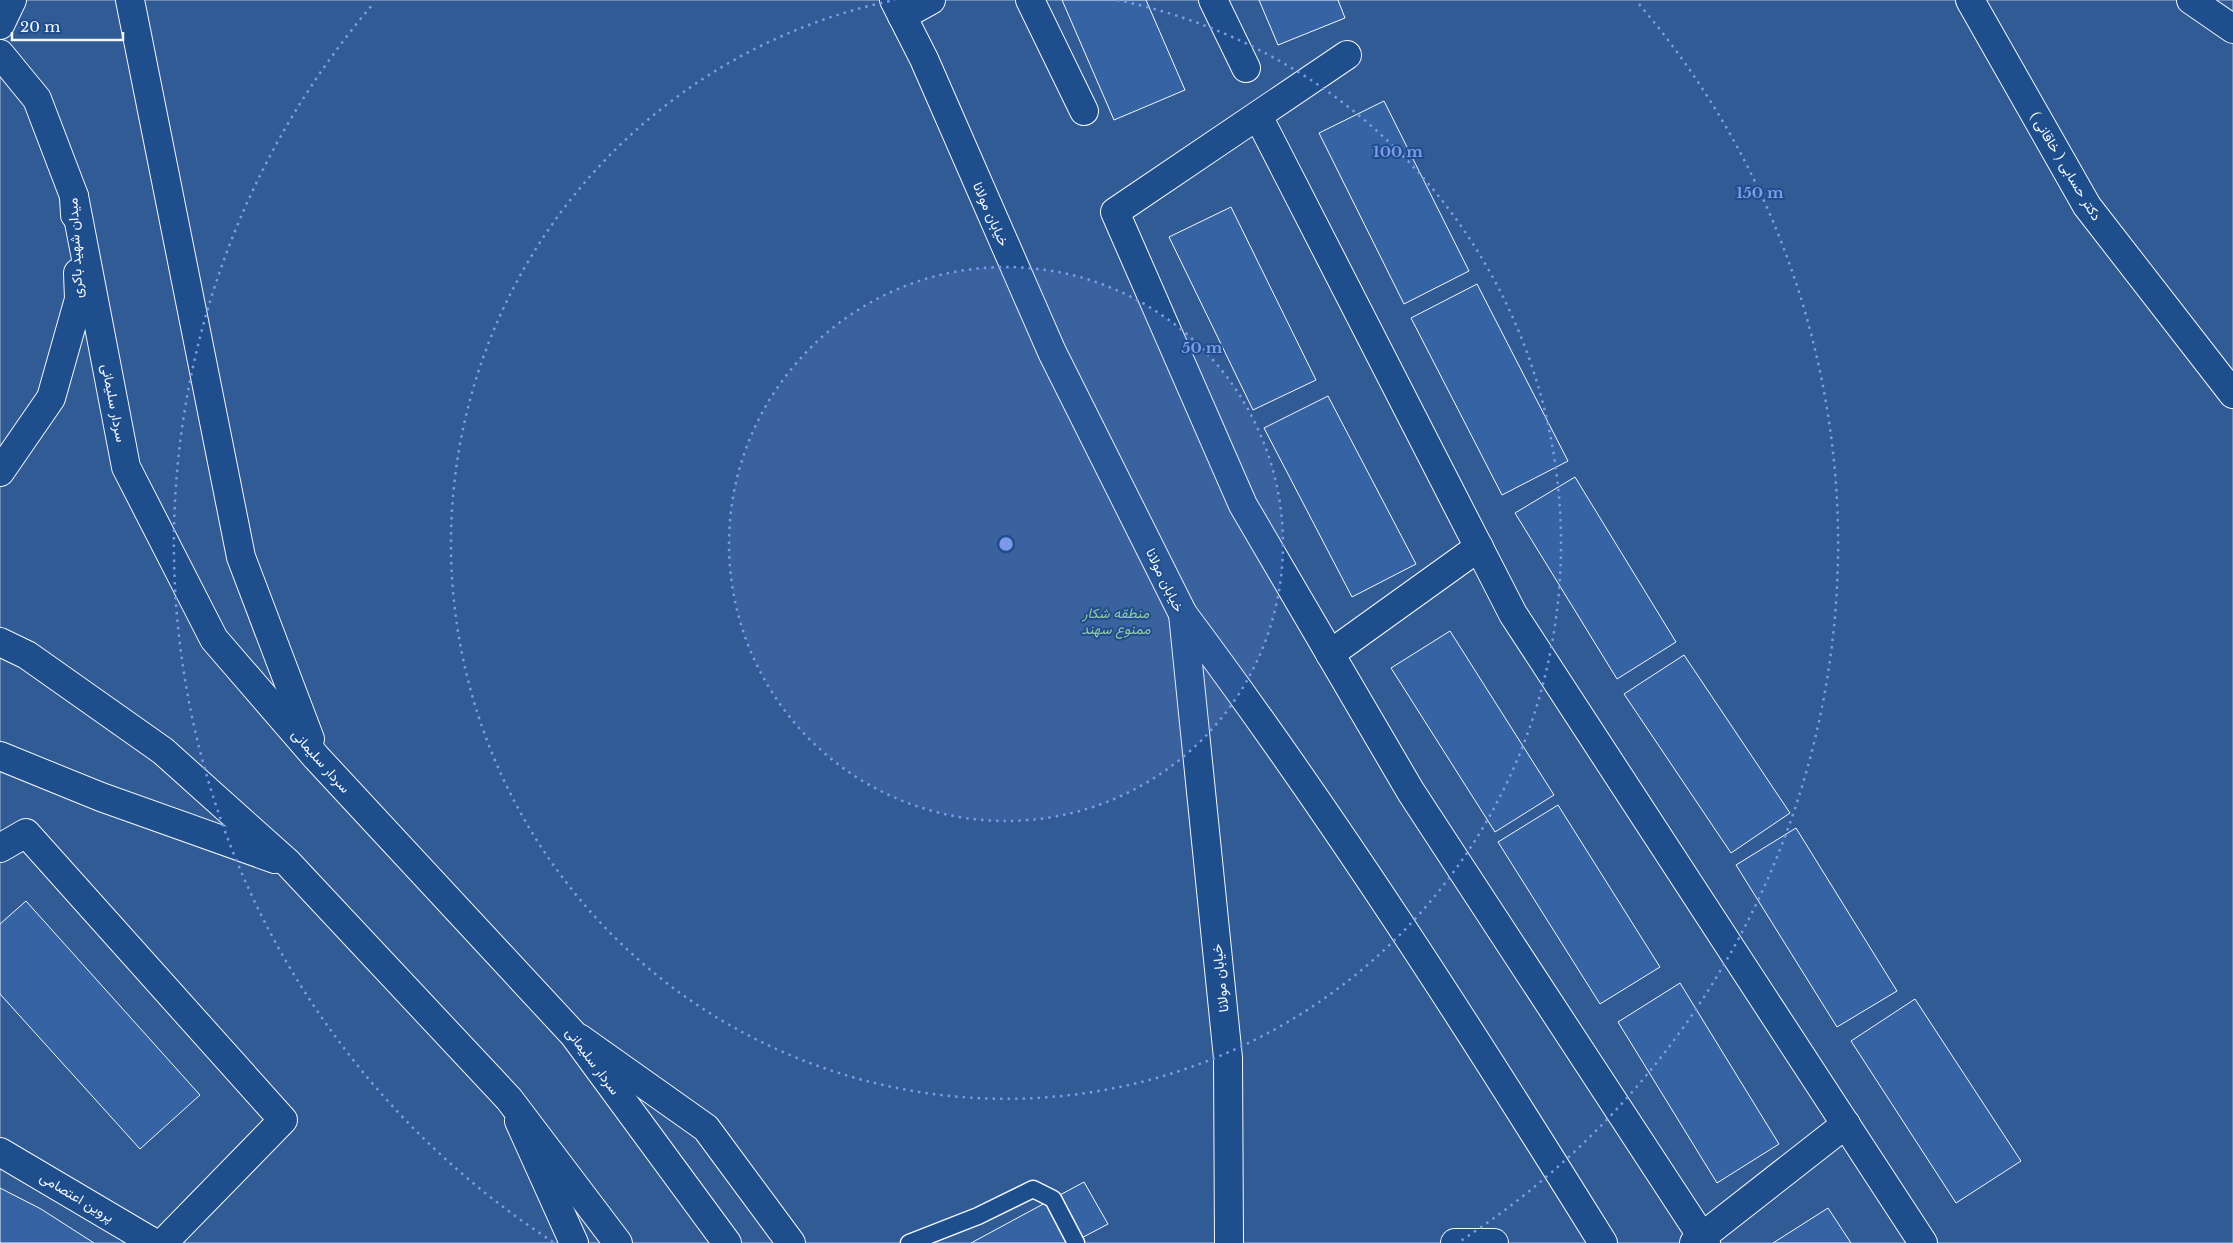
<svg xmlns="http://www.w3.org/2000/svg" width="2233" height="1243" font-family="'Libre Baskerville',Vazirmatn,serif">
	<rect width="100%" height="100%" fill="#1f4e8c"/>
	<rect fill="#305b95" stroke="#a8bbd7" x="0" y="0" width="2233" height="1243"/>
	<g fill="#3563a3" stroke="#f2f6ff">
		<polygon points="1062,0 1146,0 1185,90 1114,120"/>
		<polygon points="1259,0 1338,0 1345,18 1278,45"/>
		<polygon points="1384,101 1469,271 1404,304 1319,133"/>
		<polygon points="1231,207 1316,380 1253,410 1169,237"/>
		<polygon points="1477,284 1568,461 1502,495 1411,318"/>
		<polygon points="1328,396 1416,564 1352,597 1264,428"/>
		<polygon points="1575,477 1676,642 1617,679 1515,513"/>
		<polygon points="1450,631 1554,795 1495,832 1391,668"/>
		<polygon points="1684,655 1790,813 1731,853 1624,694"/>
		<polygon points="1558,805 1660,967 1600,1004 1498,842"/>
		<polygon points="1796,828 1897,991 1837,1027 1736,865"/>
		<polygon points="26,901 200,1095 140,1149 0,994 0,924"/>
		<polygon points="1680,983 1779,1144 1717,1183 1618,1022"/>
		<polygon points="1915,999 2021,1161 1956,1203 1851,1041"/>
		<polygon points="1084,1182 1108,1224 1072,1243 971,1243"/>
		<polygon points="0,1188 41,1209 94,1243 0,1243"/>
		<polygon points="1828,1208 1851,1243 1773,1243"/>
	</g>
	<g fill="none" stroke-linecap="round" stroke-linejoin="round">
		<g stroke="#f2f6ff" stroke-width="19">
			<polyline id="service" points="909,1243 978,1216 1033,1189 1053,1199 1076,1243"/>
		</g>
		<g stroke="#f2f6ff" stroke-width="30">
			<g id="minor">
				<polyline points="894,0 924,59 1052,352 1183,614 1228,1058 1229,1243"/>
				<polyline points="1030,0 1084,111"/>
				<polyline points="1213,0 1246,68"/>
				<polyline points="2191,0 2233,29"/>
				<polyline points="902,16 931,0"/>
				<polyline points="1347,55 1115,212 1243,505 1411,792 1706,1243"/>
				<polyline points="1258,116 1513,614 1923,1243"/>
				<path d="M 1183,614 C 1334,816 1470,1029 1603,1243"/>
				<polyline points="1330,654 1479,547"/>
				<polyline points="0,848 26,833 283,1120 163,1243"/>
				<polyline points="0,1152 154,1243"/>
				<polyline points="1455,1243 1494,1243"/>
				<polyline points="1694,1243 1846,1124"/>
			</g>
		</g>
		<g stroke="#f2f6ff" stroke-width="30">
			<polyline id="tertiary" points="1970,0 2087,206 2233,394"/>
		</g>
		<g stroke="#f2f6ff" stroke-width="30">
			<g id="secondary">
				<polyline points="0,25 12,0"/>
				<polyline points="579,1038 706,1128 791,1243"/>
				<polyline points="519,1121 574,1243"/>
			</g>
		</g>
		<g stroke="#f2f6ff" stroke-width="30">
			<g id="primary">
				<polyline points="130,0 241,557 310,739"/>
				<polyline points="0,54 37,99 74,196 75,215"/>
				<polyline points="74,196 126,467 214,639 316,757 574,1035 727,1243"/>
				<polyline points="0,472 51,398 79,299 78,273"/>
				<polyline points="0,642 27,655 163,751 288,863 509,1099 618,1243"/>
				<polyline points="0,756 101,797 275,859"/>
			</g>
		</g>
		<use href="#service" stroke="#1f4e8c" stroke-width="16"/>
		<use href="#minor" stroke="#1f4e8c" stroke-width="28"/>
		<use href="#tertiary" stroke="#1f4e8c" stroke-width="28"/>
		<use href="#secondary" stroke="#1f4e8c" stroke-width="28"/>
		<use href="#primary" stroke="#1f4e8c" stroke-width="28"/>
	</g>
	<circle cx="1006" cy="544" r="277" fill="#7d9aea" fill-opacity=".12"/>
	<g fill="none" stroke="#7d9aea" stroke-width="2.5" stroke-dasharray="2.5 5">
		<circle cx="1006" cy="544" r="277"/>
		<path d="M1117 0A555 555 0 1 1 895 0"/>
		<path d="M553 1242A832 832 0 0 1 373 4M1639 4A832 832 0 0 1 1459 1242"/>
	</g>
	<g text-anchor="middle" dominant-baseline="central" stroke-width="4" stroke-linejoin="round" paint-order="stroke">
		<g font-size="14" fill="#f2f6ff" stroke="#1f4e8c">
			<text transform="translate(2066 166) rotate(59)">دکتر حسابی ( خاقانی )</text>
			<text transform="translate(991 214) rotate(66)">خیابان مولانا</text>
			<text transform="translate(75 248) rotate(-93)">میدان شهید باکری</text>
			<text transform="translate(114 403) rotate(79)">سردار سلیمانی</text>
			<text transform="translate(1165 580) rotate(64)">خیابان مولانا</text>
			<text transform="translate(321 761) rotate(48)">سردار سلیمانی</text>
			<text transform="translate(1220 978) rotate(-96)">خیابان مولانا</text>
			<text transform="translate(593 1061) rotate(53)">سردار سلیمانی</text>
			<text transform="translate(77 1197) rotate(31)">پروین اعتصامی</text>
		</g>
		<g font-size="14" font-style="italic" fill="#97c8a6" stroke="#1f4e8c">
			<text x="1116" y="613">منطقه شکار<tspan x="1116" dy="16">ممنوع سهند</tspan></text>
		</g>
	</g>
	<circle cx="1006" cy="544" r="8" fill="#7d9aea" stroke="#1f4e8c" stroke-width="2.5"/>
	<g font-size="15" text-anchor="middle" font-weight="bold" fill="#7d9aea" stroke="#1f4e8c" stroke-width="4" stroke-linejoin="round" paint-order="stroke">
		<text x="1398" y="157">100 m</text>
		<text x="1760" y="198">150 m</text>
		<text x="1202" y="353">50 m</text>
	</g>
	<path d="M12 32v8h111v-8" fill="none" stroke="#f2f6ff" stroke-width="2.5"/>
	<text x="20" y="32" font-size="15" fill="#f2f6ff" stroke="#1f4e8c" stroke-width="4" paint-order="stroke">20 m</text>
</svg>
